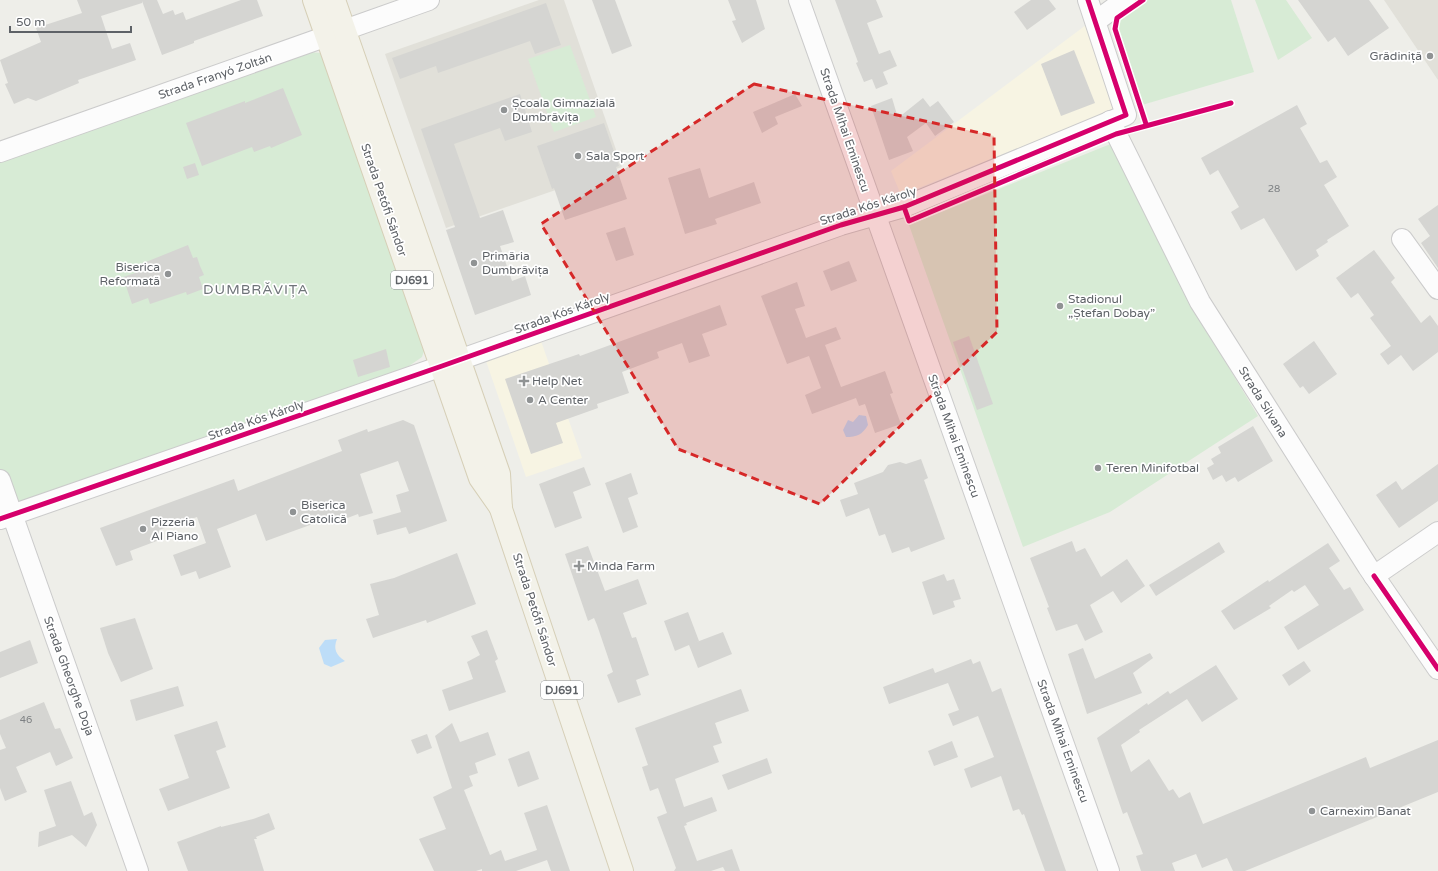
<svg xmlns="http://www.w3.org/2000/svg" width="1438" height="871" font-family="'Varela Round',sans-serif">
	<rect width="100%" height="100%" fill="#eeeee9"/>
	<g fill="#f7f4e3">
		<polygon points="1086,25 1113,110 901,195 891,171"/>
		<polygon points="541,341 582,458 526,477 486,361"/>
	</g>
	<g fill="#e1e0d9">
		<polygon points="539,0 564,0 622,167 446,228 385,54"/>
		<polygon points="1384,0 1438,0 1438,80 1405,31"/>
	</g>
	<g fill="#d7ebd5">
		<polygon points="1148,0 1231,0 1254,72 1142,105 1118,29 1121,18"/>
		<polygon points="1255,0 1286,0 1312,38 1278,60"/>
		<polygon points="570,45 596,117 554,132 528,59"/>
		<polygon points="309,52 321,53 427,342 422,357 409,366 12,515 0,480 0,154"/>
		<polygon points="1113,143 1193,308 1258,416 1110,512 1023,547 909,225"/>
	</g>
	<g fill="#bdddf8">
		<path d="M 859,415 L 866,416 L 868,425 C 862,435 857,437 846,437 L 843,430 L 848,420 L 853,422 Z"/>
		<path d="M 337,639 C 333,649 336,655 345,661 L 331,667 L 324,664 L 319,648 L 325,640 Z"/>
	</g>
	<g fill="#d5d5d2">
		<polygon points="77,0 157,0 163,14 173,10 175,15 183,12 186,20 241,0 257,0 263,16 194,41 194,43 162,55 142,1 142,3 101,16 112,49 130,43 136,60 78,80 79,83 36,101 28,98 14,104 5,84 8,83 0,60 41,42 36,28 82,13"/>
		<polygon points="592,0 615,0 632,46 612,54"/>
		<polygon points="728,0 756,0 765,29 742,43 732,21 736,20"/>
		<polygon points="835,0 876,0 883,17 867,23 879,54 890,50 897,66 883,72 888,84 876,89 872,79 864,82 856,63 858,62"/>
		<polygon points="1031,0 1049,0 1056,9 1027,30 1014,12"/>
		<polygon points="1298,0 1369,0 1389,28 1348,56 1335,37 1328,42"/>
		<polygon points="546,3 561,45 535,54 530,41 438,73 436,66 400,79 392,58"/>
		<polygon points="1074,50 1095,103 1061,116 1041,64"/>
		<polygon points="283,88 302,135 271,148 270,146 254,152 252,147 202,166 186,123 245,101 245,103"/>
		<polygon points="520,94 532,132 505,141 500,128 454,144 480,218 503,210 514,242 500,246 512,281 525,276 531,295 475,315 446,230 455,227 421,129"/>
		<polygon points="795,94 802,106 775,117 778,124 762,133 753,112"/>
		<polygon points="892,98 898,118 923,98 930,107 938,101 954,122 935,136 926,123 907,137 913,151 889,160 871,106"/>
		<polygon points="1297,105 1307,124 1300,128 1320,163 1327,160 1337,177 1324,185 1349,226 1327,240 1328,242 1316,250 1319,256 1296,271 1264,218 1241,230 1231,212 1239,207 1218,170 1210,175 1201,158"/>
		<polygon points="604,123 619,166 616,167 627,199 565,220 554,188 552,189 537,146"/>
		<polygon points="195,163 199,175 187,179 183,167"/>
		<polygon points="700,168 709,198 754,182 761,203 715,219 717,224 685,234 668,178"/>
		<polygon points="1438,205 1438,268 1421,243 1430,236 1418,219"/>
		<polygon points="625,227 634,255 616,261 606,233"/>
		<polygon points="188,245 193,258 197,257 200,266 204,275 199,277 203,289 187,295 186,292 150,304 148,298 132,304 123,277 138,272 136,266"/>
		<polygon points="1374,250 1395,278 1391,282 1421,323 1430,315 1438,326 1438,352 1413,371 1401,355 1388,365 1380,354 1391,346 1370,318 1374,315 1358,293 1351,298 1336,278"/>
		<polygon points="849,261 857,281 831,291 823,271"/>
		<polygon points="797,282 805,306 795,309 806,338 836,327 841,339 825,345 841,387 885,371 893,393 890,394 901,424 875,433 865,404 859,406 856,398 812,414 805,395 821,388 809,356 787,364 761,296"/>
		<polygon points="720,305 727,325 702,334 710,356 689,363 682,343 657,352 659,358 622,372 629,393 597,404 598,408 556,423 563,443 531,454 505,379 579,354 580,356"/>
		<polygon points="969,336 993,404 977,410 953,342"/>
		<polygon points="1314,341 1337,374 1309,394 1303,386 1300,388 1283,364"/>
		<polygon points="386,349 390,367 358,377 353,360"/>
		<polygon points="403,420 414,425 447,521 409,534 406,527 377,535 373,520 401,512 396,495 409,491 398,461 360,474 373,513 359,517 358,514 334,523 332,517 266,541 256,514 217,529 231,567 199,579 196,571 181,576 173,555 206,543 197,517 159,530 162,539 130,551 133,560 116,566 100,528 234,479 238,491 342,451 338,440 367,429 368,432"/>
		<polygon points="1253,426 1273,461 1238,482 1235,477 1226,482 1222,475 1213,480 1207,468 1214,464 1211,459 1221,453 1218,447"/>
		<polygon points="921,459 928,478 924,480 945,539 911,552 909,547 892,553 885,534 879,536 869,508 846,517 840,500 858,494 854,483 883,472 888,465 900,462 906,464"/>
		<polygon points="1438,464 1438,501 1399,528 1376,495 1396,481 1402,490"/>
		<polygon points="584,467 591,485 573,492 582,518 555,528 539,484"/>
		<polygon points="631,473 638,494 628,498 638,527 623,533 605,483"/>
		<polygon points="1072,541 1076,552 1085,548 1101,577 1127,559 1145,586 1121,603 1113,591 1090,605 1103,632 1085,641 1077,624 1056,631 1047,608 1049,607 1030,558"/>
		<polygon points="1219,542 1225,552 1156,596 1149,585"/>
		<polygon points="1328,543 1340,561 1329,568 1344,590 1350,587 1364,610 1298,650 1284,627 1319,605 1305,585 1294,592 1292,590 1269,606 1271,608 1234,630 1221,611 1268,580 1269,582"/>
		<polygon points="588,546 605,591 638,579 647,604 623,613 632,638 636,637 649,675 636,680 641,695 618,703 607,675 613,672 597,625 594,618 588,621 565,554"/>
		<polygon points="457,553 476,604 427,623 426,620 373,638 366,619 379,615 370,584 394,578"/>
		<polygon points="944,574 947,581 954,579 961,599 953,601 955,607 933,615 922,582"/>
		<polygon points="688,612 699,641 694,643 723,632 732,654 698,668 689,645 675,651 664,621"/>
		<polygon points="135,618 153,669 121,682 108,653 100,628"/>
		<polygon points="487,630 498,659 495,661 506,692 449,711 442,690 473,679 467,662 480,655 471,636"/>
		<polygon points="30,640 38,663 0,678 0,652"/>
		<polygon points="1083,648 1095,679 1150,653 1153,658 1133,673 1142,693 1087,714 1068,654"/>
		<polygon points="971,659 973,664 980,661 992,692 1001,688 1066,871 1045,871 1024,814 1022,815 1019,809 1013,811 1001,776 971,788 964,769 994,757 978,716 953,726 948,714 959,710 948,683 889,704 883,687 933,668 935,673"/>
		<polygon points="1304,661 1311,671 1289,686 1282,675"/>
		<polygon points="1216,665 1238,699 1202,722 1187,699 1139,730 1140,732 1121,745 1131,772 1149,759 1169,791 1173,789 1179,798 1190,792 1203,824 1366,757 1370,768 1438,740 1438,792 1245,871 1233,871 1227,858 1202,868 1196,854 1172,863 1175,871 1141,871 1136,856 1143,854 1127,812 1123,814 1097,738 1147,703 1148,705 1168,691 1170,694"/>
		<polygon points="178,686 184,706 136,721 130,700"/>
		<polygon points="741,689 749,711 715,723 722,743 713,746 719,762 675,779 684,807 712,797 717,811 686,823 687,825 684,826 697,861 732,849 740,871 725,871 723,867 711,871 674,871 676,868 657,817 667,813 658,788 650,791 642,767 648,765 635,728"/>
		<polygon points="44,702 55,729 60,728 73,758 56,766 50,752 16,767 27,792 5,801 0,788 0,750 6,748 0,734 0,720"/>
		<polygon points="217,721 226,747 216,751 230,788 168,811 159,789 189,778 174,735"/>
		<polygon points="452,723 460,742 488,732 496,755 475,763 478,773 469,776 473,786 464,790 490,855 501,850 505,861 537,850 524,813 547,805 570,871 551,871 547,860 516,871 482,871 482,869 476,871 434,871 419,839 446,829 433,797 452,788 435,736"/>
		<polygon points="427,734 432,748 417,754 411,740"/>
		<polygon points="952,741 958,757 934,766 928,751"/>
		<polygon points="529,751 539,779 518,787 508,759"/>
		<polygon points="767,758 772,773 728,790 722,775"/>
		<polygon points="71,781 84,816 92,812 97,825 86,847 72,835 38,847 39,832 56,826 44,790"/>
		<polygon points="269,813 275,829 256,837 257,839 254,839 264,871 188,871 177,842 221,826 221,827 253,819"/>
	</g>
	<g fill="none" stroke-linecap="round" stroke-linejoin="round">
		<g stroke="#cbcbcb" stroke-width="22">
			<g id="minor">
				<polyline points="799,0 1109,871"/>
				<polyline points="1096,21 1125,0"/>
				<polyline points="1110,121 1200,302 1368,567 1438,669"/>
				<polyline points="0,152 429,0"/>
				<polyline points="1402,239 1438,289"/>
				<polyline points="0,480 138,871"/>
				<polyline points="0,519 442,366 841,225 904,207 1126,115 1088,0"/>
				<polyline points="1374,576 1438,532"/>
			</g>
		</g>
		<g stroke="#d6cfb7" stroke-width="24">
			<g id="major">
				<polyline points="314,0 480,478 501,508"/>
				<polyline points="334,0 499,474 501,509 622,871"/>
			</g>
		</g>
		<use href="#minor" stroke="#fcfcfc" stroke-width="20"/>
		<use href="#major" stroke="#f3f2e9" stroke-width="22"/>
		<g stroke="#fff" stroke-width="8">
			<g id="cycleway">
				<polyline points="1143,0 1117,18 1115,29 1146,124"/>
				<polyline points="904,207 909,221 1116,134 1231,103"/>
				<polyline points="0,519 442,366 841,225 904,207 1126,115 1088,0"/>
				<polyline points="1374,576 1438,669"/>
			</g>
		</g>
		<use href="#cycleway" stroke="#d6006c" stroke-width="5"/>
	</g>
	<path fill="#d62828" fill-opacity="0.2" stroke="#d62828" stroke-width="3" stroke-dasharray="8 5" stroke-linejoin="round" d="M 754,84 L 994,136 L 997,332 L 820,504 L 678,449 L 541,224 Z"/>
	<g fill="#909394" stroke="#fff" stroke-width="1.5">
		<circle cx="1430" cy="56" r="4"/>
		<circle cx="504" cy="110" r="4"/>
		<circle cx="578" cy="156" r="4"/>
		<circle cx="474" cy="263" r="4"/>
		<circle cx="168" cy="274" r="4"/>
		<circle cx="1060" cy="306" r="4"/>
		<path d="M522 375h4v4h4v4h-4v4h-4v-4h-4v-4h4z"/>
		<circle cx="530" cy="400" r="4"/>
		<circle cx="1098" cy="468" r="4"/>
		<circle cx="293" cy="512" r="4"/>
		<circle cx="143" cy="529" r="4"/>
		<path d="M577 560h4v4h4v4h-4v4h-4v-4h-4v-4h4z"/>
		<circle cx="1312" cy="811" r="4"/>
	</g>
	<g text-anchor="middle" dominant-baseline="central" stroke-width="3.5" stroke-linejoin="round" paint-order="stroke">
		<g font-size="10" fill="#7d8083">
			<text x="1274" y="189">28</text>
			<text x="26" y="720">46</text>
		</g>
		<g fill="#fff" stroke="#8e9195" stroke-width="1">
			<rect x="391" y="271" width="42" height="18" rx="3"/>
			<rect x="541" y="681" width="42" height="18" rx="3"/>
		</g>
		<g font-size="11" font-weight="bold" fill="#5e6267">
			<text x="412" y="280">DJ691</text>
			<text x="562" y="690">DJ691</text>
		</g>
		<g font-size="12" fill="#5e6267" stroke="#fff" text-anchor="start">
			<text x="1422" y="56" text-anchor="end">Grădiniță</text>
			<text x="512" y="103">Școala Gimnazială<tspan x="512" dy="14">Dumbrăvița</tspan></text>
			<text x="586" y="156">Sala Sport</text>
			<text x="482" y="256">Primăria<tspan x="482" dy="14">Dumbrăvița</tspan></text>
			<text x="160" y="267" text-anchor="end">Biserica<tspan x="160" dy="14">Reformată</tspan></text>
			<text x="1068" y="299">Stadionul<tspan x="1068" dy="14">„Ștefan Dobay”</tspan></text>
			<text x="532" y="381">Help Net</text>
			<text x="538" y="400">A Center</text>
			<text x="1106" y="468">Teren Minifotbal</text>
			<text x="301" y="505">Biserica<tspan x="301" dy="14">Catolică</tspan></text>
			<text x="151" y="522">Pizzeria<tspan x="151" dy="14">Al Piano</tspan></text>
			<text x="587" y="566">Minda Farm</text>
			<text x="1320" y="811">Carnexim Banat</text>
		</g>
		<g font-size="12" fill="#5e6267" stroke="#fff">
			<text transform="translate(215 76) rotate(-19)">Strada Franyó Zoltán</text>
			<text transform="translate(845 130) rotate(71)">Strada Mihai Eminescu</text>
			<text transform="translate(384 200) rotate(71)">Strada Petőfi Sándor</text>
			<text transform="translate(868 206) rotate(-18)">Strada Kós Károly</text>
			<text transform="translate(562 313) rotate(-20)">Strada Kós Károly</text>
			<text transform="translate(1263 402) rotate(58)">Strada Silvana</text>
			<text transform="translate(256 420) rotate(-19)">Strada Kós Károly</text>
			<text transform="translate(954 436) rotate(70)">Strada Mihai Eminescu</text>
			<text transform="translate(535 610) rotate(72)">Strada Petőfi Sándor</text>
			<text transform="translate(69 676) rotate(70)">Strada Gheorghe Doja</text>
			<text transform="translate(1063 741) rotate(70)">Strada Mihai Eminescu</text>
		</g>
		<g font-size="14" letter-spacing="1" fill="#6f7479" stroke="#fff">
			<text x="256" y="289">DUMBRĂVIȚA</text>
		</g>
	</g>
	<path d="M10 26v6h121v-6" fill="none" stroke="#5e6267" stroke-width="2"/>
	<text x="16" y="26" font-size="12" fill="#5e6267" stroke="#ffffff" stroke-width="3" paint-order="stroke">50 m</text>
</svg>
